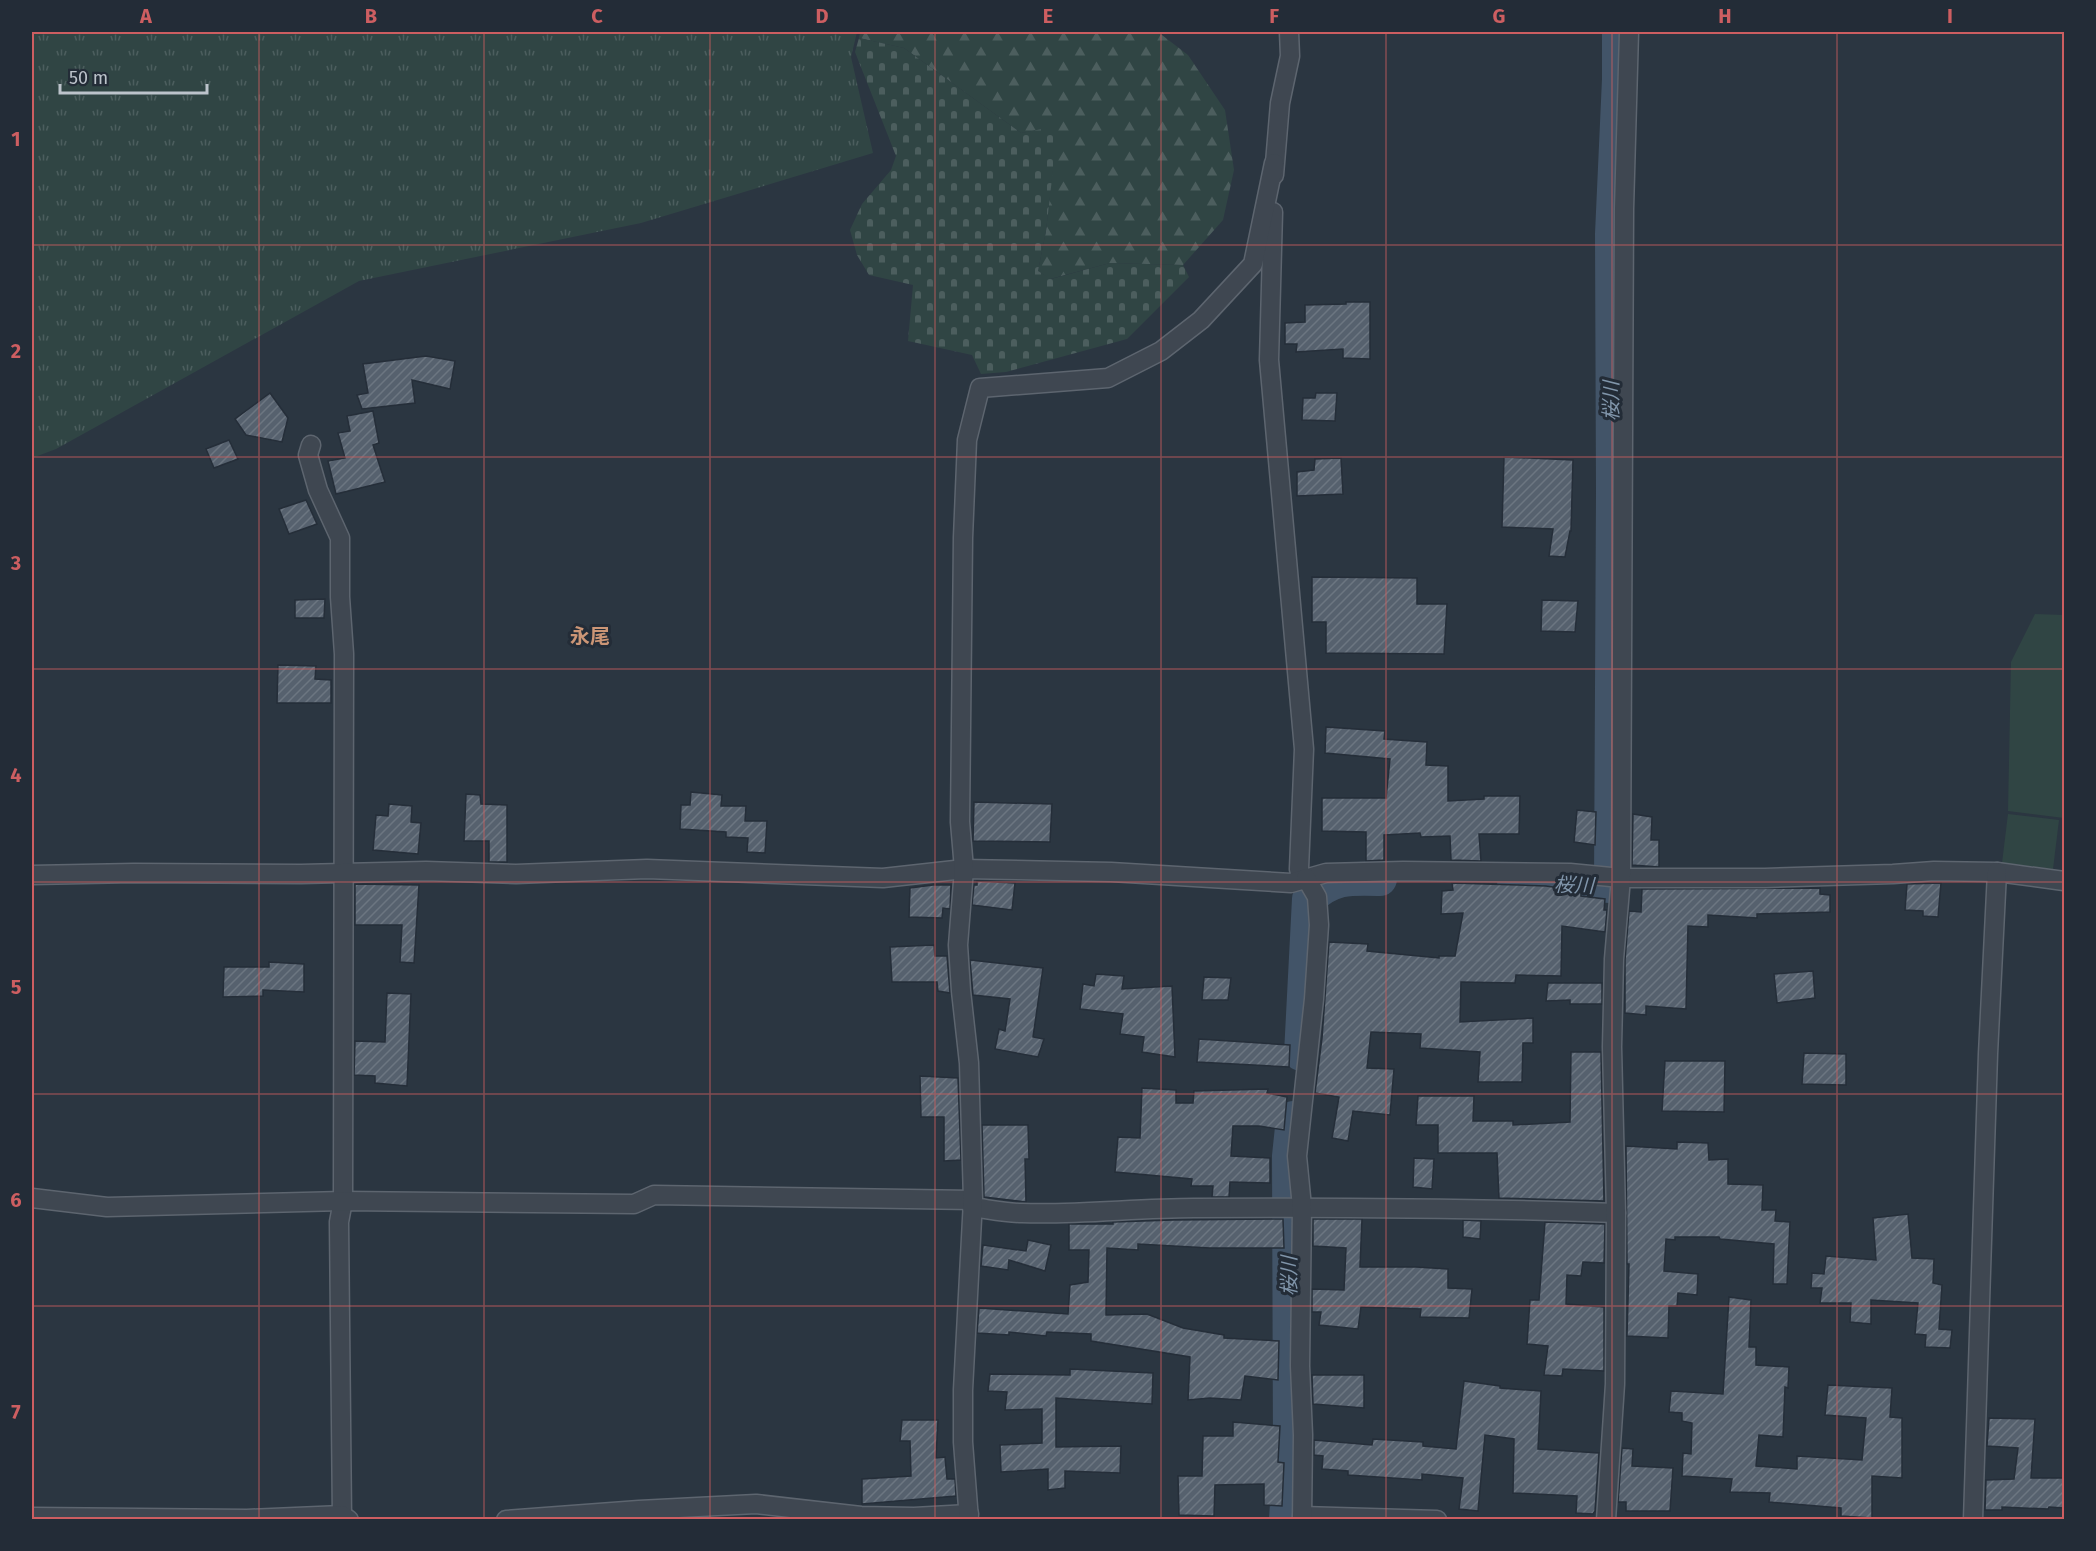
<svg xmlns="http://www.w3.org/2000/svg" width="2096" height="1551" font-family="'Fira Sans','Noto Sans JP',sans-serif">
	<defs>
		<pattern id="grass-tufts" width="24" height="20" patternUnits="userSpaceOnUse" patternTransform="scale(1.5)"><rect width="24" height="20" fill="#304544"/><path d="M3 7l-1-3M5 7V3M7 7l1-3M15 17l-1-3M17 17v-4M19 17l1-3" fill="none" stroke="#4c5e5e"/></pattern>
		<pattern id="forest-firs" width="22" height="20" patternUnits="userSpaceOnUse" patternTransform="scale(1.5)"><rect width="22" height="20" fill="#304544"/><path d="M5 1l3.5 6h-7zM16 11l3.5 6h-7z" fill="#4c5e5e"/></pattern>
		<pattern id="cemetery-stones" width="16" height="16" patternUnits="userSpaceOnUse" patternTransform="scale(1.5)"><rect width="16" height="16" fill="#304544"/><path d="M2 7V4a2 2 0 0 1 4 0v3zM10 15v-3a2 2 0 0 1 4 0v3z" fill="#4c5e5e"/></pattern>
		<pattern id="building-hatch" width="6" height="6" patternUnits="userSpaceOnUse" patternTransform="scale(1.5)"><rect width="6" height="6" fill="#56616e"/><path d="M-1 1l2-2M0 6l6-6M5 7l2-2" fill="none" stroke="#6c7681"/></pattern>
	</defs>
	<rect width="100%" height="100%" fill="#2b3641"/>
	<polygon fill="url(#grass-tufts)" points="32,32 857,32 851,57 873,153 641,223 359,281 56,449 32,458"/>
	<polygon fill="url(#forest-firs)" points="860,32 1158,32 1188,55 1225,110 1234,170 1223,220 1183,265 1110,263 1050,279 1038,271 1046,231 1057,127 1021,133 904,48 859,38"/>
	<polygon fill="url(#cemetery-stones)" points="859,38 904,48 1021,133 1058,126 1046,231 1038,271 1051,279 1110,263 1183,265 1189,277 1127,339 1006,372 981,374 972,355 908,341 913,285 869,275 857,255 850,230 862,204 891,170 896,156 855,52"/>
	<g fill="#304544">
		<polygon points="2035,614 2064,615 2064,818 2008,811 2011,662"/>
		<polygon points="2008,814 2059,820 2053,869 2002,863"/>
	</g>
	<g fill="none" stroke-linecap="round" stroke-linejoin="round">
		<g stroke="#425468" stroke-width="34">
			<polyline points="1514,881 1611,886 1613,492 1612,234 1619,79 1619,32"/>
			<path d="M 1301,1054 L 1309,899 C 1332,877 1349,878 1380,879"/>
			<polyline points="1286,1520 1290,1453 1289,1156 1293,1118"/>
		</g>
	</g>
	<g fill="url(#building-hatch)" stroke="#252e39" stroke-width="1.5">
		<polygon points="1346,302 1370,302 1370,359 1343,358 1343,349 1296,352 1297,344 1285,344 1285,323 1305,322 1305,305 1346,304"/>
		<polygon points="426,356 455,361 450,389 412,380 415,403 362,409 357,395 368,393 363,364"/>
		<polygon points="270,393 288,418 282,442 246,435 235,419"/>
		<polygon points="1316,393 1337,393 1335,421 1302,420 1303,398 1315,398"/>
		<polygon points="373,411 379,443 373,445 385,482 336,494 328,461 345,458 338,433 350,431 347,416"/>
		<polygon points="229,440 238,459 214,468 206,449"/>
		<polygon points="1504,457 1573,460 1571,531 1570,531 1565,557 1549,556 1553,529 1502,527"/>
		<polygon points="1341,458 1343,494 1297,496 1297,472 1314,470 1315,459"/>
		<polygon points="306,500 317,524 289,534 279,509"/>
		<polygon points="1312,577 1417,578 1417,604 1447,604 1444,654 1326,653 1326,622 1312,622"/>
		<polygon points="325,599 324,618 295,618 295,600"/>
		<polygon points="1542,600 1578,601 1575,632 1541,631"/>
		<polygon points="278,665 316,666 315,679 331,680 331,703 277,703"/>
		<polygon points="1326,727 1385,731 1384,739 1427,742 1426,765 1448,766 1448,801 1484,799 1484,796 1520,796 1519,834 1479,834 1481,861 1451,860 1450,836 1421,837 1420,833 1384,835 1384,860 1366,861 1366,832 1322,831 1322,798 1386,798 1390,759 1325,753"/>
		<polygon points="691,792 722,795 721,806 746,806 745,821 767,821 765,853 747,852 748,838 726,837 726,832 680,829 681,805 690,805"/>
		<polygon points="466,794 480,795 481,804 507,805 507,862 489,862 489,841 464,841"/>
		<polygon points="974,802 1052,804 1050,842 973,841"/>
		<polygon points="389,804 412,806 411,822 421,823 418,854 373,850 376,815 388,816"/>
		<polygon points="1577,810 1596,812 1595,845 1574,842"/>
		<polygon points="1633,814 1652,817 1651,840 1659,840 1659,867 1632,865"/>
		<polygon points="977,881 1015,883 1012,910 972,905 974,885 977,885"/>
		<polygon points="1452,883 1546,886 1581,891 1581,896 1605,899 1604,910 1607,910 1605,932 1562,926 1561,976 1516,975 1515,983 1461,982 1460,1022 1533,1018 1533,1043 1523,1043 1522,1082 1478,1082 1480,1052 1420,1048 1421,1034 1371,1032 1367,1068 1394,1069 1390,1115 1353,1111 1348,1141 1332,1138 1339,1097 1315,1093 1322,1038 1329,942 1368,944 1367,951 1439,958 1439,956 1455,956 1463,913 1441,914 1442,891 1453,890"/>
		<polygon points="1941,883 1938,917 1923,916 1923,911 1905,910 1907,884"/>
		<polygon points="355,884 419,885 414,963 400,962 402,925 355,925"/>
		<polygon points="933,885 951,885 950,909 943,908 942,918 909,917 910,888"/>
		<polygon points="1820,888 1820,894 1830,895 1830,912 1757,914 1757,918 1708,915 1708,927 1688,926 1686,1009 1646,1006 1646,1015 1625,1013 1625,960 1629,911 1641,912 1642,889"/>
		<polygon points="934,945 935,956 947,956 950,993 938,991 937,982 892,982 890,947"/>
		<polygon points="970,960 1043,968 1033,1037 1044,1039 1038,1057 995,1049 999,1029 1005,1031 1010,999 973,995"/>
		<polygon points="269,962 304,964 304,992 263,990 263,996 223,997 224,967 269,967"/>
		<polygon points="1813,971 1815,998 1777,1003 1774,974"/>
		<polygon points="1096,974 1124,976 1122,989 1172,986 1175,1057 1142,1052 1144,1037 1120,1034 1123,1014 1080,1009 1083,984 1094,986"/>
		<polygon points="1204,977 1231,978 1228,1000 1202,1000"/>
		<polygon points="1548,983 1602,983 1602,1004 1570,1004 1570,1000 1546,1001"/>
		<polygon points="387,993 411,994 407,1086 375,1083 375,1076 354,1075 355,1041 385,1042"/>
		<polygon points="1199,1039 1290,1045 1289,1067 1197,1062"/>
		<polygon points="1571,1052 1601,1052 1604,1201 1499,1198 1497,1153 1438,1153 1438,1125 1416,1125 1418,1096 1474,1096 1473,1121 1513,1121 1513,1125 1570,1122"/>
		<polygon points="1804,1053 1846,1054 1846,1085 1802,1084"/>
		<polygon points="1665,1061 1725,1061 1724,1112 1662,1111"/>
		<polygon points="920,1076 958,1078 961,1160 944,1161 944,1117 921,1117"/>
		<polygon points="1142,1088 1176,1090 1176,1103 1193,1103 1194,1091 1268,1089 1267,1093 1287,1097 1284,1130 1259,1126 1233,1126 1231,1156 1270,1158 1270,1183 1230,1182 1229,1197 1212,1197 1213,1186 1191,1186 1192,1179 1115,1172 1118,1137 1140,1138"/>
		<polygon points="982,1125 1028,1125 1029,1159 1025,1159 1026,1202 984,1197"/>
		<polygon points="1677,1142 1708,1143 1709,1160 1728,1159 1728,1184 1763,1185 1762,1210 1776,1210 1775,1221 1790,1222 1787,1284 1773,1284 1774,1244 1720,1239 1719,1237 1675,1237 1675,1240 1666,1239 1664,1271 1698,1274 1697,1295 1678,1293 1677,1306 1669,1306 1668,1338 1627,1336 1629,1264 1627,1264 1626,1146 1677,1149"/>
		<polygon points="1414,1158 1434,1159 1432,1189 1413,1187"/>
		<polygon points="1908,1214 1912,1258 1934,1259 1933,1283 1942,1285 1939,1329 1952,1330 1950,1348 1925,1347 1926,1335 1915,1334 1918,1303 1871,1300 1871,1324 1850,1322 1851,1303 1820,1303 1822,1288 1811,1288 1812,1273 1824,1274 1826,1256 1876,1260 1873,1218"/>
		<polygon points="1283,1219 1284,1248 1210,1248 1138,1244 1138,1250 1107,1248 1106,1315 1147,1314 1183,1328 1224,1335 1224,1338 1279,1341 1278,1380 1245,1376 1241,1400 1210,1398 1188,1400 1190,1357 1091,1341 1091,1334 1047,1332 1046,1336 1009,1332 1009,1335 977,1333 979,1308 1068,1314 1070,1285 1088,1282 1089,1250 1069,1250 1069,1224 1113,1224 1113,1222 1173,1220"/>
		<polygon points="1313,1219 1362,1219 1360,1267 1416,1267 1448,1269 1448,1288 1472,1289 1469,1318 1420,1317 1421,1309 1361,1307 1358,1329 1319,1325 1321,1312 1312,1312 1312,1289 1344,1290 1346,1248 1313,1246"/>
		<polygon points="1463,1220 1481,1221 1480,1239 1463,1237"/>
		<polygon points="1545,1222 1605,1224 1604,1263 1583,1262 1581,1276 1567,1275 1566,1304 1604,1307 1604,1371 1563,1369 1562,1376 1544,1375 1548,1346 1527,1344 1530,1300 1539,1300"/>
		<polygon points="1028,1240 1051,1245 1045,1271 1009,1260 1008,1270 981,1266 983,1245 1026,1251"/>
		<polygon points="1729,1297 1751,1300 1749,1347 1756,1347 1756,1365 1789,1367 1788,1388 1785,1387 1783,1437 1759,1435 1756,1466 1797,1469 1797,1456 1862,1460 1866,1418 1825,1415 1828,1385 1892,1388 1890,1417 1902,1418 1902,1478 1872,1476 1872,1518 1841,1516 1841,1508 1769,1502 1770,1493 1730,1492 1732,1479 1682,1476 1683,1453 1691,1454 1692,1423 1682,1421 1682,1413 1669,1412 1671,1391 1723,1394"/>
		<polygon points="1070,1369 1153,1373 1152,1404 1056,1398 1056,1447 1121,1446 1120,1473 1065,1471 1065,1488 1048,1490 1048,1469 1001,1472 1000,1445 1042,1443 1042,1409 1005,1410 1007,1392 988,1391 990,1374 1070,1375"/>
		<polygon points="1312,1375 1364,1375 1364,1408 1313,1404"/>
		<polygon points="1464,1381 1500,1386 1500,1388 1541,1391 1538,1449 1599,1453 1595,1511 1593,1514 1576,1513 1577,1496 1513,1493 1514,1439 1485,1435 1478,1511 1459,1509 1463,1478 1422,1474 1422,1480 1348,1475 1348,1471 1322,1469 1323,1456 1314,1455 1314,1440 1372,1445 1373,1439 1423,1442 1423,1446 1456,1449"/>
		<polygon points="1989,1418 2035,1419 2031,1478 2064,1478 2064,1508 2049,1507 2048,1509 2002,1507 2002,1510 1985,1510 1986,1480 2014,1479 2018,1448 1987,1446"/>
		<polygon points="902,1420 938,1420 936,1458 945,1457 947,1479 955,1479 956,1496 862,1504 862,1479 911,1476 910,1441 900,1441"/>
		<polygon points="1233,1422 1280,1426 1278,1462 1284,1463 1282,1506 1264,1505 1264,1484 1215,1485 1214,1516 1179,1515 1178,1476 1202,1476 1203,1436 1233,1436"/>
		<polygon points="1622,1448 1633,1449 1632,1466 1673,1468 1670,1511 1626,1511 1626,1502 1618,1502"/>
	</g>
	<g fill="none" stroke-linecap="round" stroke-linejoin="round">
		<g stroke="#5d656f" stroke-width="21">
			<g id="minor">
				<polyline points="1274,175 1280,103 1290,56 1289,32"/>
				<polyline points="1273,212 1269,360 1304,749 1299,869 1302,880"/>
				<polyline points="311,445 308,455 318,490 340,538 340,597 344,654 343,1201 339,1222 342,1520"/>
				<polyline points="32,875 134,873 301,874 426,871 516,874 647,869 883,878 964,869 1111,872 1291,883 1326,873 1403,871 1570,873 1621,878 1765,878 1893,874 1934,871 1997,872 2064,881"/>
				<polyline points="32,1198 107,1207 343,1201 634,1204 654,1195 973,1200"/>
				<path d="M 972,1207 C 988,1209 1005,1213 1022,1213 C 1079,1215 1136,1208 1194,1208 C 1335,1207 1475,1208 1616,1213"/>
				<polyline points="1302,1516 1437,1520"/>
				<polyline points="32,1517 247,1519 342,1515 349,1520"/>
				<polyline points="506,1520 639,1510 756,1504 861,1516 914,1517 969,1514"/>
				<polyline points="969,1520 963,1442 963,1390 973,1200 969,1063 961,991 958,945 964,869 960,822 963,538 967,440 980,388 1108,378 1161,351 1201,320 1253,264 1274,163"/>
				<polyline points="1302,1520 1303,1435 1300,1366 1302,1207 1297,1156 1314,999 1319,925 1317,897 1306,878"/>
				<polyline points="1606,1520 1615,1384 1616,1213 1612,1047 1614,959 1621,878 1624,209 1629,32"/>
				<polyline points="1973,1520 1988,1054 1997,872"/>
			</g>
		</g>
		<use href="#minor" stroke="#3f4751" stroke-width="18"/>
	</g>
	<path fill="none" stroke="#cd5e61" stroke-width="1.5" stroke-opacity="0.55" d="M 259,32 L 259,1520M 484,32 L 484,1520M 710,32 L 710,1520M 935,32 L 935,1520M 1161,32 L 1161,1520M 1386,32 L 1386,1520M 1612,32 L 1612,1520M 1837,32 L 1837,1520M 32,245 L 2064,245M 32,457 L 2064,457M 32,669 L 2064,669M 32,882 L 2064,882M 32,1094 L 2064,1094M 32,1306 L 2064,1306"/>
	<g text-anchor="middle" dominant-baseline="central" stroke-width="6" stroke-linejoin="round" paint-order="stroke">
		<g font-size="20" font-style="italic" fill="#8095aa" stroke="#232c37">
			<text transform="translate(1611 401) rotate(-90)">桜川</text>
			<text transform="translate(1574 885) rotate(2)">桜川</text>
			<text transform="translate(1289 1276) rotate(-90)">桜川</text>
		</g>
		<g font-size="20" font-weight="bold" fill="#cc9676" stroke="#232c37">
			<text x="590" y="636">永尾</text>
		</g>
	</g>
	<rect width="2096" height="1551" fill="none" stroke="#232c37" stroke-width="66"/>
	<path d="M60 84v9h147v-9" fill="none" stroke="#bcc3cb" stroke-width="3"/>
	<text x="69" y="84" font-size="18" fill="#bcc3cb" stroke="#232c37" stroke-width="4.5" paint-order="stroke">50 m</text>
	<rect x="33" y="33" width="2030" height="1485" fill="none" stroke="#cd5e61" stroke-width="2"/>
	<g font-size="20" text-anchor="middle" font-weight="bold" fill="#cd5e61">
		<text x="146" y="23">A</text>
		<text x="371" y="23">B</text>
		<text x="597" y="23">C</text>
		<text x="822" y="23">D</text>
		<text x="1048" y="23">E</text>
		<text x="1274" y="23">F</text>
		<text x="1499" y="23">G</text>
		<text x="1725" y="23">H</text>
		<text x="1950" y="23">I</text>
		<text x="16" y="146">1</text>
		<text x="16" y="358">2</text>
		<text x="16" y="570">3</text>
		<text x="16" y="782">4</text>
		<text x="16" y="994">5</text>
		<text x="16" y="1207">6</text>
		<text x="16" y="1419">7</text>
	</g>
</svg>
